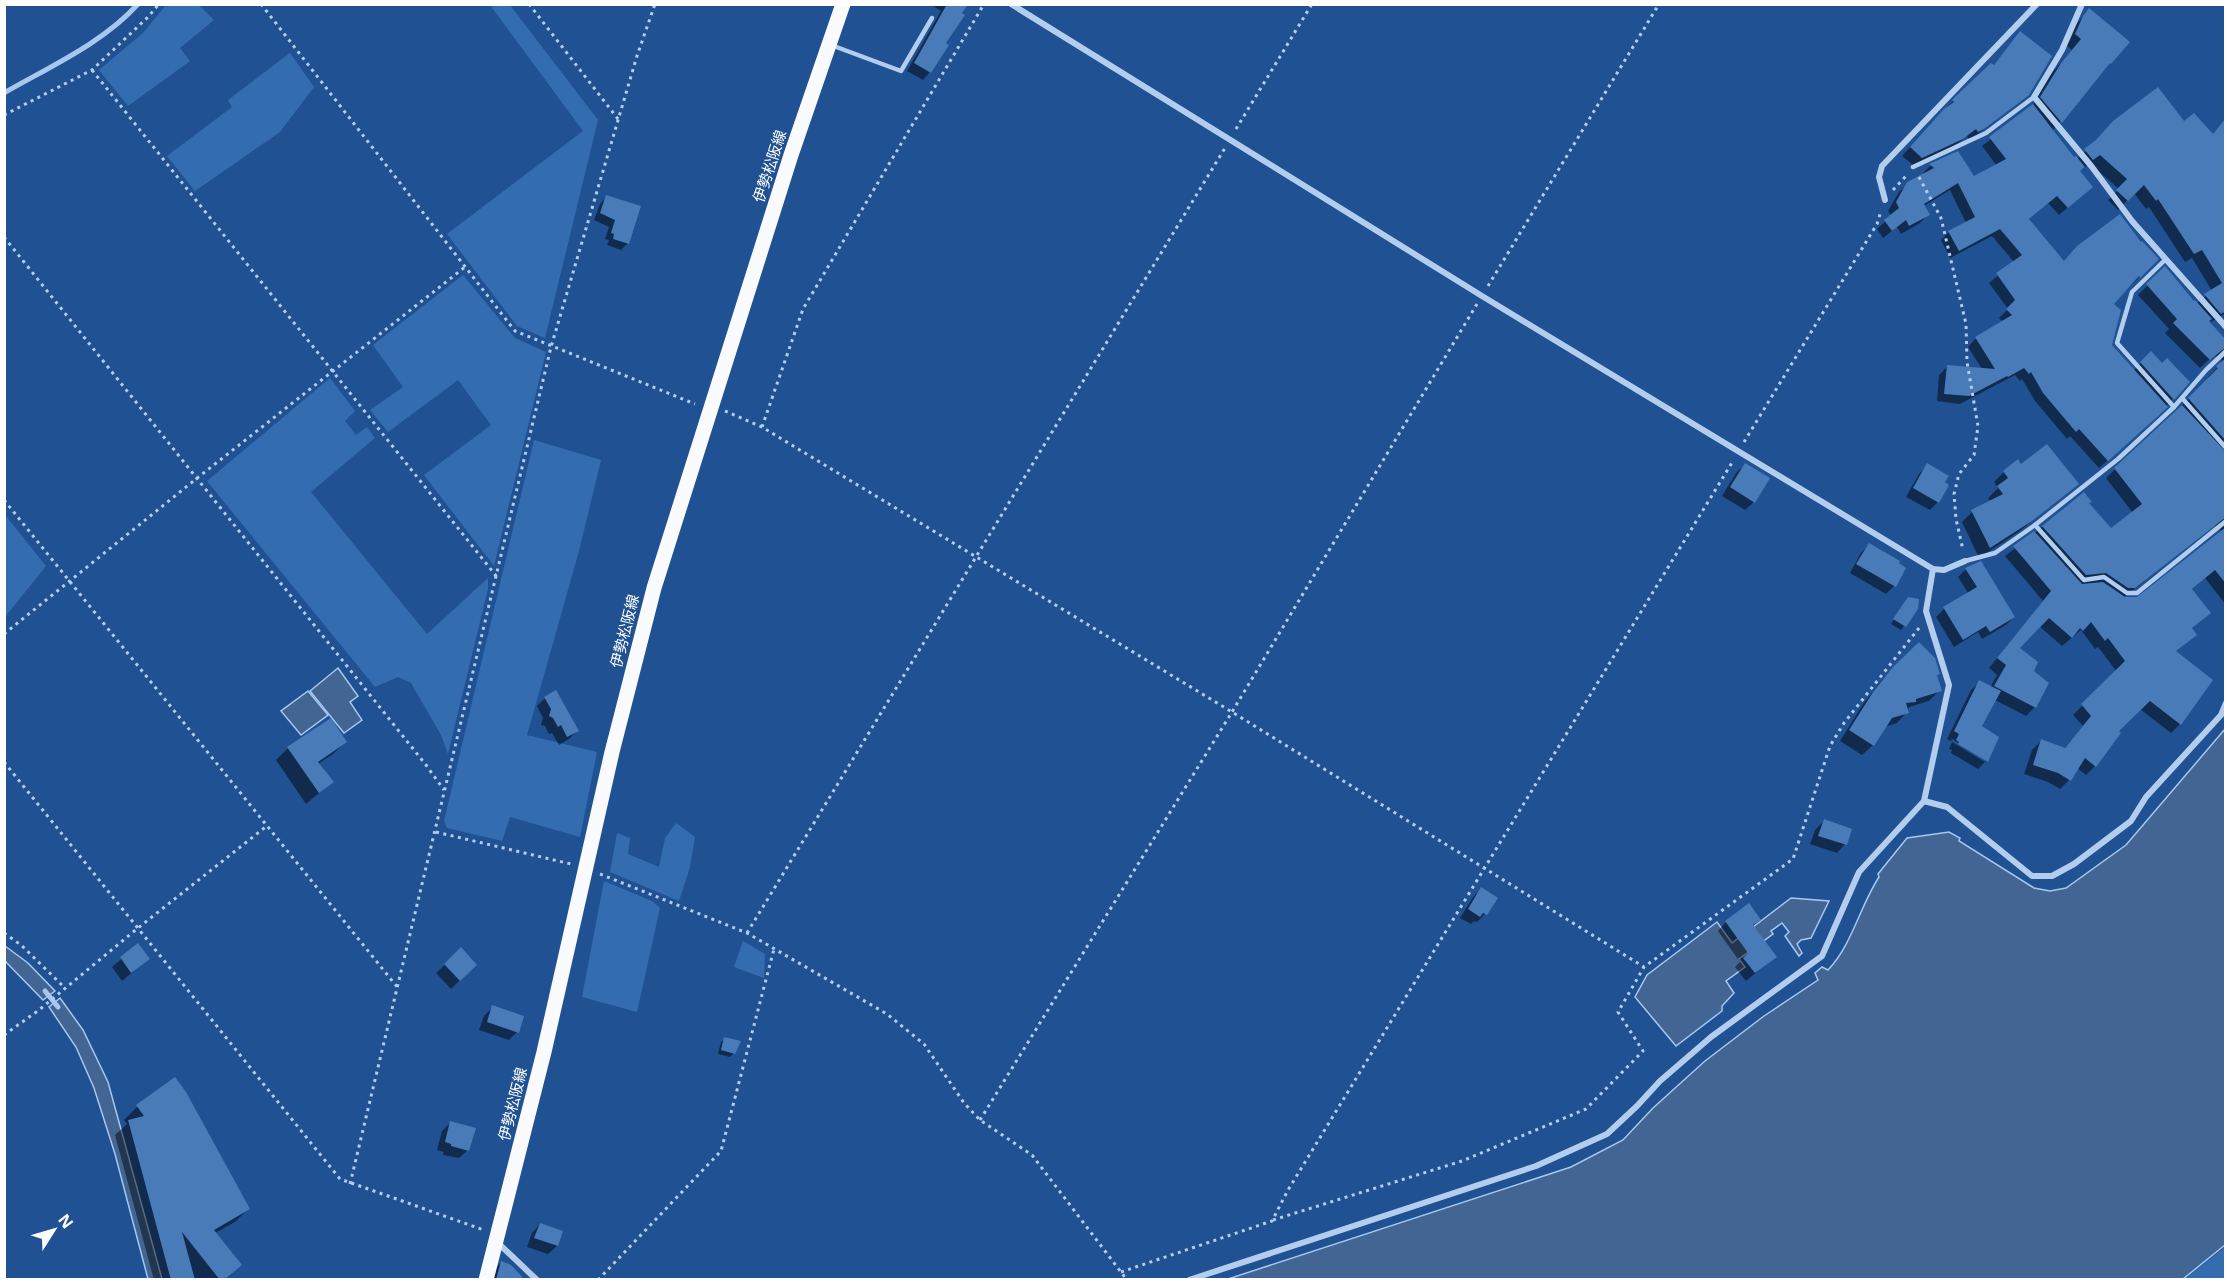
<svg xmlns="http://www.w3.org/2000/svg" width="2230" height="1284" font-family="'Open Sans','Noto Sans JP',sans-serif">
	<rect width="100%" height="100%" fill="#205293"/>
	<g fill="#346cb0">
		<polygon points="166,5 199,5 214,20 180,48 190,61 128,106 99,70 143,33"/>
		<polygon points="490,5 510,5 598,120 545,338 517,326 447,234 583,131"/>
		<polygon points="290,53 314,87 280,132 195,191 167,156 232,107 228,100"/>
		<polygon points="463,275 515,338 546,352 494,566 424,475 491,425 458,380 388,432 370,410 403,387 373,345"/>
		<polygon points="330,378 355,411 345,421 356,435 367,427 375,438 311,492 427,634 488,578 488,589 448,754 441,735 411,683 398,677 375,687 207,481"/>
		<polygon points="534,440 601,460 579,551 527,735 597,752 580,837 510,817 502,841 447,828 444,821"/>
		<polygon points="5,515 46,566 5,617 4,617"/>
		<polygon points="676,823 695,837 690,867 679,901 610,872 617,833 630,838 628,854 659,867 665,838"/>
		<polygon points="604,881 652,901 660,908 637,1012 582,997"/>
		<polygon points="743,941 765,954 764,978 734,967"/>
		<polygon points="2225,1247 2225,1279 2185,1279"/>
	</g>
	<g fill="#426594" stroke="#a6c8ef" stroke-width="1.5">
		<polygon points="338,668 358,696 350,702 362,720 344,733 310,691"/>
		<polygon points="308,691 328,715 301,735 281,711"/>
		<path d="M 2225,729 L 2225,1245 L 2183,1279 L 1228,1279 L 1571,1167 L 1623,1140 L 1653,1108 L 1705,1061 L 1764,1016 L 1818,980 L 1815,973 L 1822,967 L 1828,970 C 1852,945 1860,906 1879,877 L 1878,874 L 1907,838 L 1949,832 L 1960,838 L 1959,841 L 2034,888 L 2050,891 L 2066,888 L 2126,845 Z"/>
		<polygon points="1791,898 1829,901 1811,938 1801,940 1797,944 1802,953 1799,956 1785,936 1789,932 1782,923 1771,931 1773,934 1739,959 1745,967 1726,981 1734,993 1722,1006 1722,1011 1676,1046 1635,997 1647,975 1717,922 1732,943"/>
		<polygon points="5,946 28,963 55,991 43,1000 5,961"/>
		<polygon points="60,998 83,1030 108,1082 162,1279 148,1279 115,1154 94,1088 76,1047 49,1007"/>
	</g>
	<g fill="#0007" fill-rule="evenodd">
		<polygon points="930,4 966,4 930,72 923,80 907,71 941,11"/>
		<path d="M 2089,10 L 2110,63 L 2052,131 L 2074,159 L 2077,159 L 2094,144 L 2184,123 L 2212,135 L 2226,120 L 2226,316 L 2224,314 L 2211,322 L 2209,320 L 2207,322 L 2226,342 L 2226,605 L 2205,578 L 2191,590 L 2209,613 L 2191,629 L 2195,634 L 2175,652 L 2180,724 L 2171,733 L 2140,709 L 2117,731 L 2095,766 L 2086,775 L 2077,768 L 2069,780 L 2060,789 L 2048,782 L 2024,774 L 2032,750 L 2041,741 L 2064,749 L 2083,726 L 2073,715 L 2117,672 L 2098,647 L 2095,649 L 2081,630 L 2062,646 L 2039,626 L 2018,648 L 2032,671 L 2035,707 L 2026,716 L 1995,700 L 1980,727 L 1986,761 L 1985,762 L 1985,759 L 1952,739 L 1951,741 L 1947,739 L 1971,690 L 1980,682 L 1990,688 L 1997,675 L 1989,668 L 2043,601 L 2005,556 L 2084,494 L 2088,504 L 2111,530 L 2133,513 L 2106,478 L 2210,378 L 2208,377 L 2220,365 L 2222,359 L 2214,355 L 2200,368 L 2165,333 L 2169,329 L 2138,295 L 2165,268 L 2196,304 L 2212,291 L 2192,258 L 2185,262 L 2149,207 L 2146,209 L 2134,193 L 2118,210 L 2108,200 L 2119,189 L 2090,164 L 2078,172 L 2083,195 L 2059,215 L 2048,203 L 2028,220 L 2063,262 L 2141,244 L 2157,259 L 2112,304 L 2110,345 L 2133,371 L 2151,353 L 2162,365 L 2188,382 L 2158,415 L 2099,468 L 2070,436 L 2067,439 L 2035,401 L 2022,379 L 2020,381 L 2015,375 L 1960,404 L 1937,401 L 1939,375 L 1947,367 L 1982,369 L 1968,347 L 1976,338 L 2003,322 L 1999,318 L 2008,309 L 1989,283 L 2014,262 L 1992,236 L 1950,258 L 1941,240 L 1949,232 L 1966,223 L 1950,190 L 1924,206 L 1928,215 L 1920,223 L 1901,234 L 1897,227 L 1883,238 L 1877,229 L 1891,216 L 1888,211 L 1899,192 L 1908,184 L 1924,175 L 1923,173 L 1930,166 L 1958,153 L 1973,178 L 1997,166 L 1982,146 L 2032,106 L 2050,75 L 2072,50 L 2066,45 L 2073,28 ZM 2212,526 L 2219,526 L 2221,531 L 2138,599 L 2123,598 Z"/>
		<polygon points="2020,33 2028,94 1974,137 1969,139 1967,136 1953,147 1913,165 1902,156 1948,106 1991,65 1993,66"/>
		<polygon points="606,197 628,243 621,250 607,245 609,240 605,239 609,227 594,220 600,204"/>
		<polygon points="1745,465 1754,502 1745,510 1722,496 1736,473"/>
		<polygon points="1928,465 1943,483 1938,502 1930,510 1906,497 1919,474"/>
		<polygon points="2021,466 2077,484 2020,531 1979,558 1962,522 1972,512 1991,502 1988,498 1998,488 1994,482 2004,472"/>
		<polygon points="1869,545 1904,568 1894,586 1886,594 1850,573 1861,553"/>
		<polygon points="1966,569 2014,617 2006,625 1982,639 1978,632 1954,647 1936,617 1944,609 1968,593 1958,577"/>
		<polygon points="1905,603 1917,608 1901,630 1891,624"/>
		<polygon points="1919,644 1938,674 1935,677 1940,690 1929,701 1909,707 1907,712 1897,723 1884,727 1873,745 1862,755 1840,741 1863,704 1882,680"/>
		<polygon points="545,698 577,731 569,739 559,745 552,733 549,734 545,726 541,725 543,718 537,706"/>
		<polygon points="345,742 333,754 318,764 332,782 306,804 276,760 288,748"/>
		<polygon points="1952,742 1985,762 1978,769 1951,753 1952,750 1949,749"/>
		<polygon points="1824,821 1845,844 1837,853 1810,844 1815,830"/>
		<polygon points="1481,889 1485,914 1477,922 1474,921 1471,924 1460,918 1473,897"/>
		<polygon points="1759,920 1752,927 1775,957 1746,981 1735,967 1740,962 1718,931 1726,922"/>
		<polygon points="138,945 148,959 122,981 112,967"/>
		<polygon points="461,950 475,965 451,989 436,973"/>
		<polygon points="493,1007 517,1032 509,1040 479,1030 484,1016"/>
		<polygon points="725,1039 734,1053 730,1057 718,1054 721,1042"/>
		<polygon points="175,1079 249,1208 235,1222 215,1233 240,1265 225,1280 154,1280 115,1135 127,1124 124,1120 137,1107"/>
		<polygon points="450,1123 468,1150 459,1158 443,1155 444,1152 437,1150 442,1131"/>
		<polygon points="540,1224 561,1232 557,1246 548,1254 527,1247 532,1233"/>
		<polygon points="501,1263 523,1280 491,1280 493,1271"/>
	</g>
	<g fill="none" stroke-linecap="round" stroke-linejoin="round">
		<g stroke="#a6c8ef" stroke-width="5">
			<path d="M 4,93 C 49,67 103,43 138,4"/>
			<polyline points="45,991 58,1007"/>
		</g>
	</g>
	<g fill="#497bb9">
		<polygon points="947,4 968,4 962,13 965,15 946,43 949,45 931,73 914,63"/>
		<polygon points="2089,8 2130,42 2111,64 2110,63 2062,123 2040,97 2061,63 2081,39 2075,34 2083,16"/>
		<polygon points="2020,31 2052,56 2029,95 1984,129 1978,132 1976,129 1963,139 1922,158 1910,147 1944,109 1954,102 1952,100 1956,96 1991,63 1994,65"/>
		<polygon points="2158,87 2184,121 2194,113 2213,134 2226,118 2226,311 2221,314 2204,294 2222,283 2202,250 2194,254 2158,199 2156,201 2144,185 2128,201 2116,190 2127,179 2100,155 2093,160 2084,149 2096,140 2113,121"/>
		<polygon points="2033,104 2074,157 2076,156 2085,167 2080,171 2093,187 2068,208 2057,196 2029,219 2064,261 2077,246 2120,214 2141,242 2142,241 2159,259 2140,278 2139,276 2114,304 2121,310 2112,345 2168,407 2108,461 2079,429 2076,432 2043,393 2031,372 2029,374 2024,368 2008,377 2007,376 1969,396 1944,394 1947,365 1995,369 1975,337 2012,315 2006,309 2015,300 1996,273 2022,255 2000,229 1959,251 1948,231 1975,217 1958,183 1924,204 1930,215 1909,226 1906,220 1892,231 1884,220 1899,208 1896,202 1907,182 1934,168 1929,164 1958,151 1974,176 2006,159 1989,137"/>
		<polygon points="606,195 641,206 629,244 613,239 614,234 611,233 615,220 600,213"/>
		<polygon points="2165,266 2194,301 2195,300 2212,319 2209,321 2226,340 2226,347 2210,360 2173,323 2177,319 2146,284"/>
		<polygon points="2151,351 2162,363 2167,358 2190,382 2174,400 2140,362"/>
		<polygon points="2226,358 2226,441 2188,398 2218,368 2216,366"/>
		<polygon points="2182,405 2226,452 2226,517 2135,588 2128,588 2106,573 2086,575 2042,526 2084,492 2092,502 2089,503 2111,528 2142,504 2114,468"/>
		<polygon points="2047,444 2079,484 2032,521 1990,548 1971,510 2003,494 1997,486 2008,478 2003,471 2018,459 2021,464"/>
		<polygon points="1745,463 1770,478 1755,503 1730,487"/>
		<polygon points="1927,463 1949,476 1945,482 1949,485 1939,503 1913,488"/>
		<polygon points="2226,527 2226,584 2215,570 2192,589 2211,613 2192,628 2197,635 2176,651 2213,680 2181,725 2150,701 2119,731 2121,733 2096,767 2085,758 2071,781 2058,773 2033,765 2041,739 2065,748 2091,716 2081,704 2125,661 2108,638 2105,641 2091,622 2083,631 2080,628 2072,638 2049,618 2020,648 2038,662 2034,671 2049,683 2036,708 1994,686 2006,665 1997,658 2051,591 2013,546 2034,531 2082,584 2103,582 2125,597 2137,597"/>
		<polygon points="1869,543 1900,561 1899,563 1906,568 1896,587 1856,564"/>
		<polygon points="1981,561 2015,617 1990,632 1986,626 1963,640 1943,607 1977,587 1965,568"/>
		<polygon points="1908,597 1919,599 1918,609 1906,627 1893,619"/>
		<polygon points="1919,642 1935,658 1940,674 1937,675 1942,691 1916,699 1916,702 1906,703 1909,713 1892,718 1874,746 1849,730 1873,692 1893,667"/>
		<polygon points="1979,680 2001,691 1982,726 1999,737 1988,762 1958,744 1959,742 1956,740 1959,734 1954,731"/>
		<polygon points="556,690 579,731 567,737 561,725 558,727 553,718 549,716 551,709 544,697"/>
		<polygon points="331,718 347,742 318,762 334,782 319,793 287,747"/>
		<polygon points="1824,819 1852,829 1847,845 1818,836"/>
		<polygon points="1481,887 1498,898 1487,915 1483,913 1480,917 1468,909"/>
		<polygon points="1749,903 1761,920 1753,925 1777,957 1755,973 1743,958 1748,953 1725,921"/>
		<polygon points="138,943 150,959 131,973 120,957"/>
		<polygon points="461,947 477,965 460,981 444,964"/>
		<polygon points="492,1005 524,1016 519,1033 487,1022"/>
		<polygon points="724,1037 741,1041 735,1054 721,1050"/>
		<polygon points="175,1077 186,1092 250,1209 214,1230 242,1265 224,1280 220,1280 182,1232 195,1280 171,1280 128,1120 144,1116 136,1105"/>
		<polygon points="450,1121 476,1128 469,1151 451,1146 451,1144 445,1142"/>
		<polygon points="540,1223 563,1231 558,1246 534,1238"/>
		<polygon points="501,1261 511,1265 525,1280 496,1280"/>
	</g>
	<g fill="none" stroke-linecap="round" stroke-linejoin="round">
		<g stroke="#b3cdee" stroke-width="3" stroke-dasharray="3 4.5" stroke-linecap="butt">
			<polyline points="261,4 515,331 695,404"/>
			<polyline points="529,4 618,119"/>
			<polyline points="92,70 497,577"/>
			<polyline points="4,115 92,70 148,17 159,4"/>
			<polyline points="1236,129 1312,4"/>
			<polyline points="1919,177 1941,218 1966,324 1967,362 1978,426 1974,455 1959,474 1954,494 1956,519 1963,550"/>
			<polyline points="1893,190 1907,175"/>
			<polyline points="4,237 426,765 444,790"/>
			<polyline points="1488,286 1659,4"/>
			<polyline points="725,411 762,427 1232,712 1644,967"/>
			<polyline points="762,427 803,309 984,4"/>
			<polyline points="1744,442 1877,224 1881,211"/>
			<polyline points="4,500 398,988"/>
			<polyline points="4,634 196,479 465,267"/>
			<polyline points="4,762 340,1179 484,1230"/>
			<polyline points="436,832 571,864"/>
			<polyline points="600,874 747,933 887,1014 924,1044 964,1103 980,1120 1032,1155 1127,1280"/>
			<polyline points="4,933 21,945 65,988"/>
			<polyline points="747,933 1225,148"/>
			<polyline points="4,1035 39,1010 138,928 268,825"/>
			<polyline points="980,1120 1232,712 1477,304"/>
			<polyline points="350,1184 551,347 637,56 655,4"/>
			<polyline points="1273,1220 1462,1161 1586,1109 1643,1051 1618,1012 1644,967 1793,859 1830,746 1844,723 1919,628"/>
			<polyline points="1121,1272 1272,1221 1288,1190 1733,461"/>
			<polyline points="598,1280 721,1151 774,949"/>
		</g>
		<g stroke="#b3cdee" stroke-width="4.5">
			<polyline points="831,45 901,71 932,18"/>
			<polyline points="1913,167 1986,133 2034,97"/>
			<polyline points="2166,259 2132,292 2117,343 2174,407"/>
			<polyline points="2182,398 2226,448"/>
			<polyline points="2035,525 2084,580 2104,577 2127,593 2137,593 2226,521"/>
			<polyline points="1965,561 1995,553 2035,525 2118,459 2174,407 2206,370 2226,351"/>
		</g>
		<g stroke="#b3cdee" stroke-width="6">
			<polyline points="1011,4 1482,296 1933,569 1944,570 1965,561"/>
			<polyline points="2082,4 2062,50 2034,97 2092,167 2132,221 2226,327"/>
			<polyline points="1885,200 1879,177 1882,166 2037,4"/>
			<polyline points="1924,801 1947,807 2032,876 2052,876 2074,864 2131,821 2146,797 2221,715 2226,703"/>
			<polyline points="498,1243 537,1280"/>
			<polyline points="1189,1280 1536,1166 1607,1134 1637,1106 1660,1081 1711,1037 1822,956 1859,872 1924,801 1949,685 1926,611 1933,569"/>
		</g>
		<polyline stroke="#f9fbff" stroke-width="15" points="486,1280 544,1052 612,752 654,588 791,155 843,4"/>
	</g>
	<g text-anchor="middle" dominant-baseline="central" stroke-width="4.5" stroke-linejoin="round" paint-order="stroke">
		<g font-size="15" fill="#fff" stroke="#205293">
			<text transform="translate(769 166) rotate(-72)">伊勢松阪線</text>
			<text transform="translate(624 631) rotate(-76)">伊勢松阪線</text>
			<text transform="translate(512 1104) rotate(-76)">伊勢松阪線</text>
		</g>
	</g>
	<rect width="2230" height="1284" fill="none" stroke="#ffffff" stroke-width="12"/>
	<g transform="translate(54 1230) rotate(53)" stroke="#205293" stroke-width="4.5" paint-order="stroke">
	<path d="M0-4.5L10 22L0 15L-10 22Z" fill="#ffffff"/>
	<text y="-9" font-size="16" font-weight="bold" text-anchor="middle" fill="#ffffff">N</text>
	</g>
</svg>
